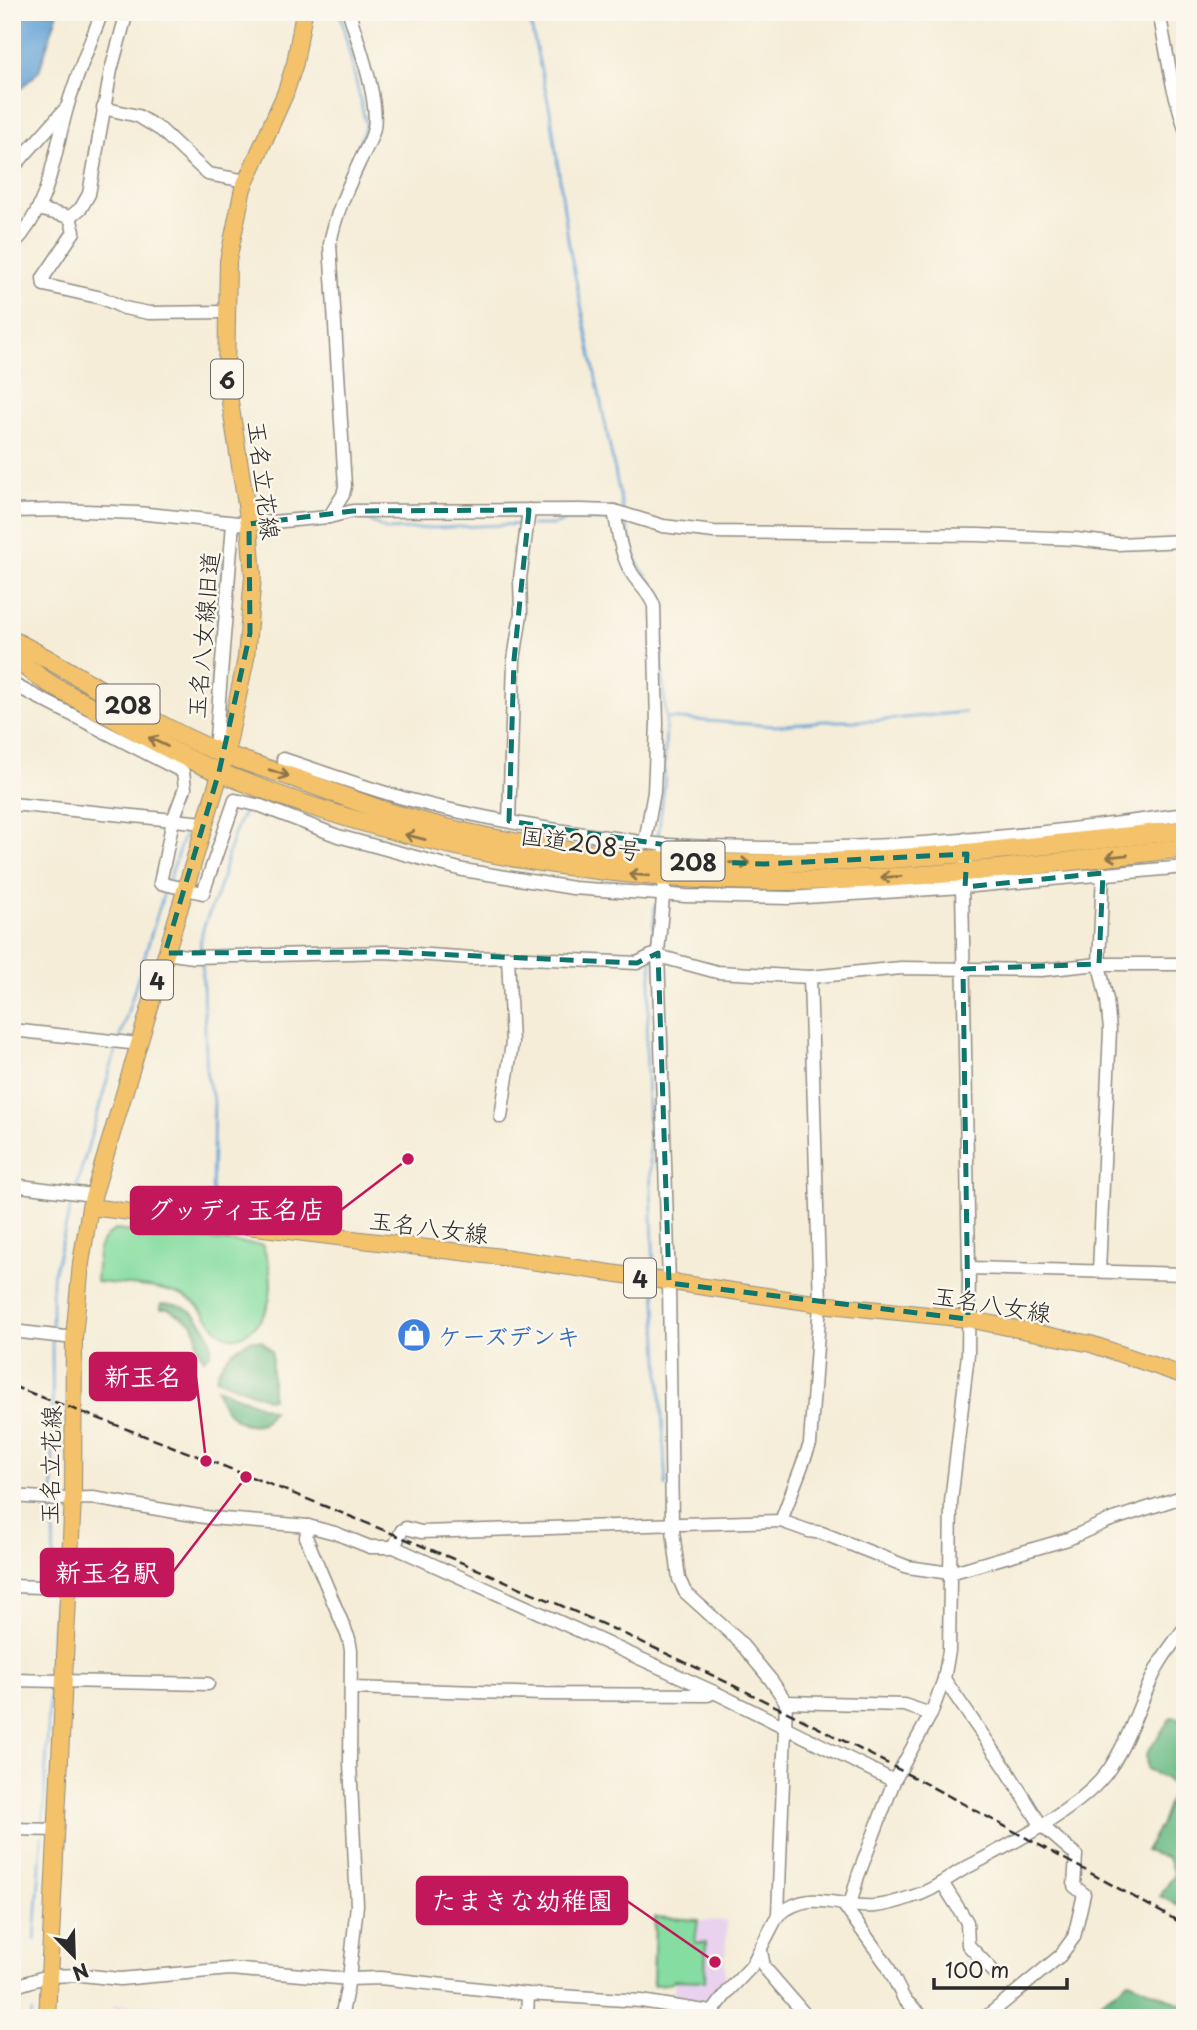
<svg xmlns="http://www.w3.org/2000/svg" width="1197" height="2030" font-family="'Playpen Sans','Klee One',sans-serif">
	<rect width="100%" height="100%" fill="#fbf7ec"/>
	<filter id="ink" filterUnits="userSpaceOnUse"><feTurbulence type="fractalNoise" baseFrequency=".0143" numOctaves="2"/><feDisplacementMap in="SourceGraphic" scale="14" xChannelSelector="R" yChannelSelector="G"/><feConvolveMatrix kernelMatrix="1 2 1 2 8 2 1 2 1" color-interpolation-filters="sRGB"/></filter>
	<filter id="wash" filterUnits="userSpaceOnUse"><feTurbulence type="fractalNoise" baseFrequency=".00686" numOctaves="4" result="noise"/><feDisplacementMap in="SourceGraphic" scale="28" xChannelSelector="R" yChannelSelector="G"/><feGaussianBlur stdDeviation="1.57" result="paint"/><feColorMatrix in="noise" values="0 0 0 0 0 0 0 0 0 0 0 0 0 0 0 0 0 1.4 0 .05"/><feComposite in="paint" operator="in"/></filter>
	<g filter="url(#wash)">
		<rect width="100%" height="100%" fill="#f5edd8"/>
		<g fill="#e8d2ee">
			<polygon points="698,1920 727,1921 724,1983 720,1983 718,1993 709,2000 673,1998 675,1980 705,1980 695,1943"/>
			<polygon points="114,2005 300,2011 300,2018 113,2018"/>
		</g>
		<g fill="#86dda1" stroke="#588466" stroke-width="2">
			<path d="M 115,1230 L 262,1245 C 274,1271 277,1310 251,1329 C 245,1334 238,1339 231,1337 C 215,1334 208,1314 196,1304 C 173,1285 125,1285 96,1282 C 98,1260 94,1241 115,1230 Z"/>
			<polygon points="655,1917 698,1920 695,1942 706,1943 705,1981 675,1980 667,1984 653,1985"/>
		</g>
		<g fill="#6cbc87" stroke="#4c7459" stroke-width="2">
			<path d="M 161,1304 C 169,1304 176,1304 184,1307 C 199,1315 216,1337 210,1354 L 204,1359 L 197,1347 L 197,1334 L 192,1323 L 169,1309 L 161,1309 Z"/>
			<path d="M 252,1340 L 262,1341 L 272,1352 L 272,1398 L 267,1399 L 216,1378 C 221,1359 234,1347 252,1340 Z"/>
			<path d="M 217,1388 L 273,1411 L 262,1423 C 239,1430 221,1410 217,1388 Z"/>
			<polygon points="1171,1717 1185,1719 1185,1908 1160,1896 1174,1875 1168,1858 1145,1851 1160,1825 1174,1788 1166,1779 1147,1769 1146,1755"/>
			<polygon points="1129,1981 1185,2006 1185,2018 1079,2018"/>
		</g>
		<polygon fill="#64a2d6" stroke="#486680" stroke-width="2" points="12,12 58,12 39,71 12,97"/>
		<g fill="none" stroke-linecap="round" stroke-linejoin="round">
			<g stroke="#64a2d6" stroke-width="2.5">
				<polyline points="340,12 366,125 343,184"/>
				<polyline points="528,12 551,115 569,246 623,511"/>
				<polyline points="624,517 637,563 662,597 662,670 666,718 664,786 658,838"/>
				<polyline points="349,518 363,517 387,530 524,524"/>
				<polyline points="531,525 553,525 570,519 610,521"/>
				<polyline points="277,528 321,523"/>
				<polyline points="210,714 223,561"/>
				<polyline points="666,718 775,726 823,721 873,721 965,712"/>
				<polyline points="191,817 200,790"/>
				<polyline points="169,880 187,826"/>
				<polyline points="652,951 655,905"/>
				<path d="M 201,952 C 198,933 208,917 215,899 C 227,870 228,836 246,810"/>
				<polyline points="652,961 646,1046 654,1273"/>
				<path d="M 202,962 L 207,1077 L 214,1102 L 212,1189 L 218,1204 C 242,1214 269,1214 293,1223"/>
				<polyline points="120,1037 165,889"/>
				<polyline points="76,1188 117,1046"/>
				<polyline points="655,1286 666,1486"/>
				<polyline points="52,1332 52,1280 73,1198"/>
				<polyline points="52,1338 53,1493"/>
				<polyline points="704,1617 711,1624"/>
				<polyline points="50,1678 54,1614 53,1503"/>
				<polyline points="43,1825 50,1685"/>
				<polyline points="35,1940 42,1835"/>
				<polyline points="31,2018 32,2012"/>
			</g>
		</g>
	</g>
	<g filter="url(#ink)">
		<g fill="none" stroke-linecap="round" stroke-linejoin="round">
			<g stroke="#908c82" stroke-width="15">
				<g id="minor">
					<polyline points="1159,12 1173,87 1185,129"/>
					<polyline points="103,108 138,116 161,130 208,174 246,181"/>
					<polyline points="12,169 67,107"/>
					<polyline points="38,209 70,217"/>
					<polyline points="70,217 74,232 43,278 44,285 102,298 124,308 149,313 226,312"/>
					<polyline points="70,217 81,208 89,194 111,70 127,12"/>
					<path d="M 12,246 C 50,208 53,157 67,108 C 76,76 90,44 102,12"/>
					<polyline points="12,511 60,510 137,513 249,524 329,517 353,511 581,510 614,511 663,526 714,532 979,535 1076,539 1117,544 1185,541"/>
					<path d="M 614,511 C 618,530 620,552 630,570 C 637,584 649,591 654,606 L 657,724 L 654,792 L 645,842"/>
					<path d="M 329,517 L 343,495 L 345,486 L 330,244 C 335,215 347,189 359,163 C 364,152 372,140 374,128 C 379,98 358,43 349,12"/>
					<polyline points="12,684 183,772 185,788 173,820 160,883 203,893 235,800 261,806 338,836 463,870 573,888 686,896 790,898 962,887 1185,867"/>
					<polyline points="215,750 233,523"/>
					<path d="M 283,759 C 323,772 363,787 403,798 C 469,816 538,828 606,837 C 626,839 648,844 668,845 C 840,855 1015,839 1185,814"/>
					<polyline points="12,804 204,823"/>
					<polyline points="509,821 514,660 521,614 520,579 529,510"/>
					<polyline points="666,868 666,845"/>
					<polyline points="664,886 658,953 669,1283 672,1523 679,1579 685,1592 738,1640 771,1680 786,1702 778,1915 751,1967 729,1990 708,2018"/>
					<polyline points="165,953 194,957 385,952 473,958 508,957"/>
					<polyline points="12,1030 139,1044"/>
					<polyline points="501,1117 512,1043 508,957 637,963 651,956 658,956 717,972 810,977 901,968 1041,970 1099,964 1185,964"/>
					<polyline points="12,1185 93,1195"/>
					<polyline points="969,1268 1185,1274"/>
					<polyline points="1099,1271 1110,1030 1107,1000 1099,964 1103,873"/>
					<polyline points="12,1331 74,1338"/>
					<polyline points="12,1496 59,1499 93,1498 211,1518 308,1526 335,1533 370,1547 394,1547 714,1692 894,1781"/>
					<polyline points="781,1521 810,1444 820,1304 810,977"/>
					<polyline points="308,1526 306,1537 349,1639 351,1650 350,1763 357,1905 349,1979 341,2018"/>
					<polyline points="394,1547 402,1530 406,1528 421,1532 781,1521 809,1531 822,1533 908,1567 950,1573 1068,1539 1108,1521 1185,1496"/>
					<polyline points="12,1586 42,1587"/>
					<polyline points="944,1679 1007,1770 1041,1825 1076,1855 1074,1886 1084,1894 1074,1937 1060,1956 985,2018"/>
					<polyline points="12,1680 208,1684"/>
					<polyline points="352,1688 544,1694 708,1695 714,1692"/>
					<polyline points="786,1702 904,1705 931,1714"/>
					<polyline points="12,1829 55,1830"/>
					<polyline points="943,1884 967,1922 968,1945 997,1975"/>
					<polyline points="843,1904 887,1965 904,1999 924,2018"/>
					<polyline points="850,1905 858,1876 894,1781 931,1714 944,1679 949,1651 951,1502 968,1354 969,1268 962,887 967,854 965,839"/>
					<path d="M 778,1915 C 813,1887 836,1909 875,1906 C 886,1905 900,1901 911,1897 C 931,1892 945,1880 962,1870 C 1005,1847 1084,1808 1110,1768 C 1131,1736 1140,1700 1158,1666 C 1165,1653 1176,1640 1185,1627"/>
					<polyline points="761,1951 764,1967 808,2018"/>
					<polyline points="12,1987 48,1976 81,1975 120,1979 230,1969 349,1979 380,1978 528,1994 641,2001 711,2012"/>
					<polyline points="527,2018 528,1994"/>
				</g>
			</g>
			<g stroke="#908c82" stroke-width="18">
				<g id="major">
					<polyline points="90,1207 510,1258 820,1304 968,1319 1091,1344 1185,1376"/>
					<polyline points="47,2018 73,1498 74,1338 81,1263 90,1207 226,754 246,658 253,576 249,524 226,376 228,261 243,188 285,94 295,63 304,12"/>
				</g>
			</g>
			<g stroke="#908c82" stroke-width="20">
				<g id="highway">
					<path d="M 12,640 C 81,674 145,722 216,751 C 243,761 270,770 297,779 C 330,791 362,804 395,814 C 459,833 527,846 593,854 C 790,878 989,851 1185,830"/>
					<path d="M 12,657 C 24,665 35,674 47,682 C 66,694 87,704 106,714 C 143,735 181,757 221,773 C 416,852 626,888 837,880 C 954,876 1069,861 1185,848"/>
				</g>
			</g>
			<use href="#minor" stroke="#fff" stroke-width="12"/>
			<use href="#major" stroke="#f3c26a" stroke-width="16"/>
			<use href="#highway" stroke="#f3c26a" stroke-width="18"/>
			<path stroke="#2b2b2b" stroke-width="2.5" stroke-dasharray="10 5" stroke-linecap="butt" d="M 12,1386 C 270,1482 526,1582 773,1705 C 912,1774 1048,1850 1185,1925"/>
		</g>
		<defs><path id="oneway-shaft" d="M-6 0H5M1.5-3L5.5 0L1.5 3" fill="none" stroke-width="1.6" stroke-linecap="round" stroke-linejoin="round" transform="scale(1.75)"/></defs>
		<g stroke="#8f764a">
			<use href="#oneway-shaft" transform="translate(158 742) rotate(-154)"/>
			<use href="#oneway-shaft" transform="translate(279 773) rotate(19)"/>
			<use href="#oneway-shaft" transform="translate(415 837) rotate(-166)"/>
			<use href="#oneway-shaft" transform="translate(1117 856) rotate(174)"/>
			<use href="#oneway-shaft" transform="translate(740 863) rotate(2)"/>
			<use href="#oneway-shaft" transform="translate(639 875) rotate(-175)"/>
			<use href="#oneway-shaft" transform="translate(891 877) rotate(177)"/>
		</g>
	</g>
	<path fill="none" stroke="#0f766e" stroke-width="5" stroke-dasharray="14 9" stroke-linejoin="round" d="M 529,510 L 514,660 L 509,821 L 666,845 L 666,860 L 764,864 L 967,854 L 965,887 L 1103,873 L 1099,964 L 963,969 L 968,1319 L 669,1283 L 658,953 L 637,963 L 385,952 L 165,953 L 219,772 L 250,633 L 249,524 L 353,511 Z"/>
	<defs>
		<g id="shop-disc" transform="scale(1.75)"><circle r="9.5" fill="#3f7fe0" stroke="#fbf7ec"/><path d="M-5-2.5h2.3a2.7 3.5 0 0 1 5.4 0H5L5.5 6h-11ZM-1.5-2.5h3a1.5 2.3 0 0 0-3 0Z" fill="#fff"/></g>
	</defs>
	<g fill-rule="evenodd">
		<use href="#shop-disc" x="414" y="1335"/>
	</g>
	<g text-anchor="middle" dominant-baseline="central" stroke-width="5" stroke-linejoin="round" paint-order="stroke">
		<g fill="#fbf7ec" stroke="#696865" stroke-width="2">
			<rect x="211" y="359.5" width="32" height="39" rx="5"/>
			<rect x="96.5" y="684.5" width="63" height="39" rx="5"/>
			<rect x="661.5" y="841.5" width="63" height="39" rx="5"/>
			<rect x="141" y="960.5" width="32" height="39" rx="5"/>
			<rect x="624" y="1258.5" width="32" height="39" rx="5"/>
		</g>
		<g font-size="23" font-weight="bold" fill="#2b2b2b">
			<text x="227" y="379">6</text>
			<text x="128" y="704">208</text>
			<text x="693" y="861">208</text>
			<text x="157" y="980">4</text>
			<text x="640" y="1278">4</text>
		</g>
		<g font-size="24" fill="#2b2b2b" stroke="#fbf7ec">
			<text transform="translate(265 480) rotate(83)">玉名立花線</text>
			<text transform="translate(202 635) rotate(-85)">玉名八女線旧道</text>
			<text transform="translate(581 842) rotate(8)">国道208号</text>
			<text transform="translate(429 1226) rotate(7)">玉名八女線</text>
			<text transform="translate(992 1303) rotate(9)">玉名八女線</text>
			<text transform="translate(49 1465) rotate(-89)">玉名立花線</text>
		</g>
		<g font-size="24" font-weight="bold" fill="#366cbe" stroke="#fbf7ec" text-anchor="start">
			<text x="438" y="1335">ケーズデンキ</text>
		</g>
	</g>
	<path fill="none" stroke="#c2185b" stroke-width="2.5" d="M408 1159L341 1210M206 1461L196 1377M246 1477L173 1572M715 1962L627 1901"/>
	<g fill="#c2185b" stroke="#fbf7ec" stroke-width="2.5">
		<circle cx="408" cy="1159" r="7"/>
		<circle cx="206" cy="1461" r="7"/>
		<circle cx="246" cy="1477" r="7"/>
		<circle cx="715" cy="1962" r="7"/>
	</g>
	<g fill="#c2185b" stroke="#c2185b" stroke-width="2.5">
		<rect x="131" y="1187" width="210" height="47" rx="7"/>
		<rect x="90" y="1353" width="106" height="47" rx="7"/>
		<rect x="41" y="1549" width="132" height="47" rx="7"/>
		<rect x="417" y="1877" width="210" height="47" rx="7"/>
	</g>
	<g font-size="26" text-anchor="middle" font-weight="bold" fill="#fff">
		<text x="236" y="1219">グッディ玉名店</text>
		<text x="143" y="1386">新玉名</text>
		<text x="107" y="1582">新玉名駅</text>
		<text x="522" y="1910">たまきな幼稚園</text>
	</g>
	<rect width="1197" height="2030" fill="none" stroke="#fbf7ec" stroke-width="42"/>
	<g transform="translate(74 1956) rotate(157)" stroke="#fbf7ec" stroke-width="5" paint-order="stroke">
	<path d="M0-5L12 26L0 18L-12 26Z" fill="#2b2b2b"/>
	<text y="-10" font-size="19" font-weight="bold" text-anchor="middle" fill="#2b2b2b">N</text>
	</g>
	<path d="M934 1978v10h133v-10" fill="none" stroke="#2b2b2b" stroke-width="3.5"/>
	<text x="945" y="1978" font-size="21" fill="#2b2b2b" stroke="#fbf7ec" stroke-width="5" paint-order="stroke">100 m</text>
</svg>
